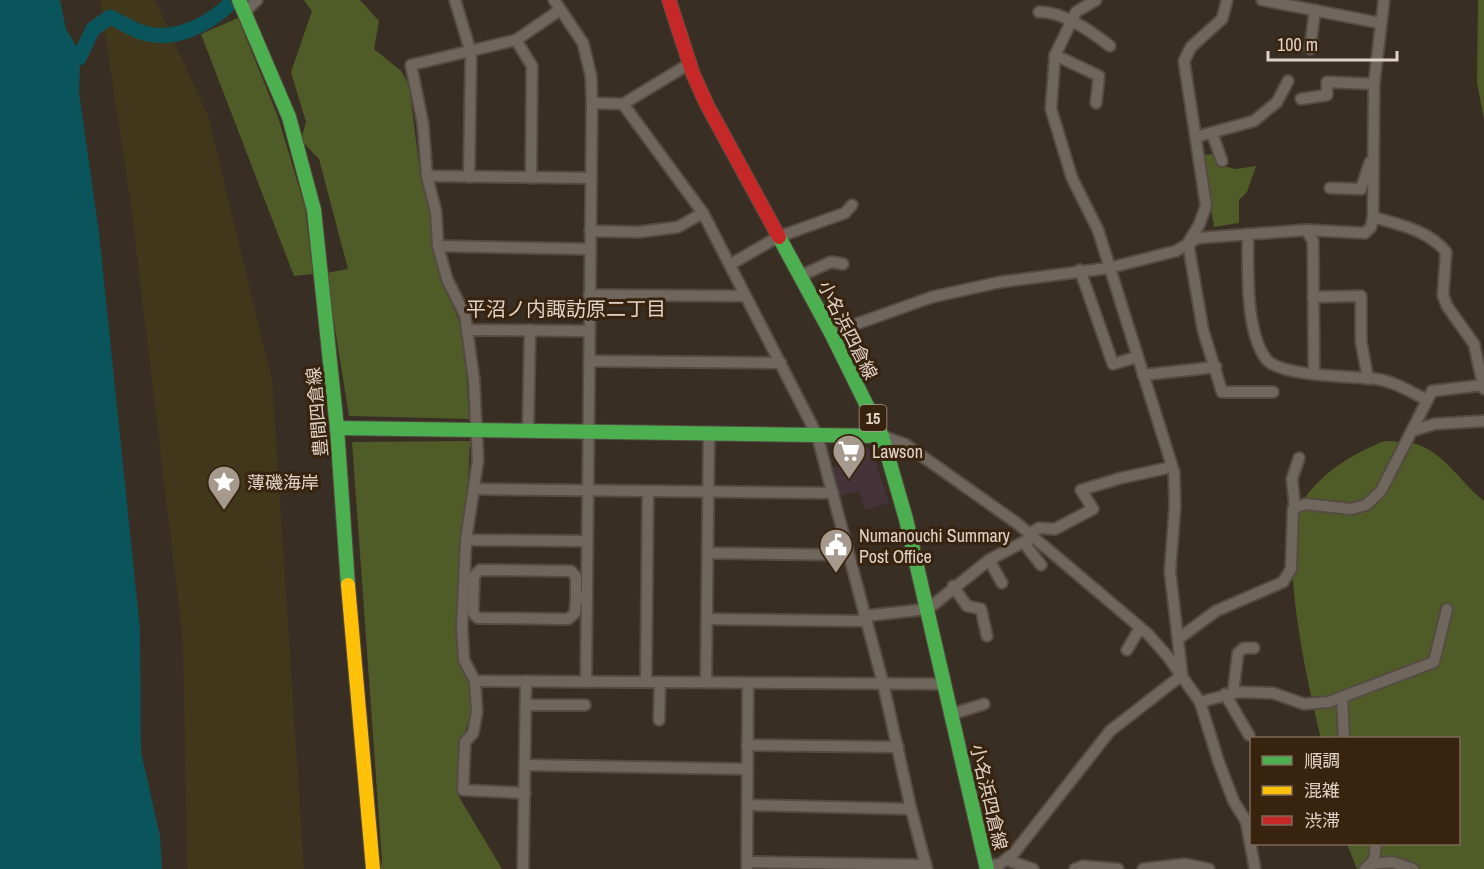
<svg xmlns="http://www.w3.org/2000/svg" width="1484" height="869" font-family="'Archivo Narrow','Noto Sans JP',sans-serif">
	<rect width="100%" height="100%" fill="#392e23"/>
	<polygon fill="#453339" points="844,438 856,439 872,451 889,503 865,510 859,491 836,497 828,468 851,463"/>
	<g fill="#4f5c27">
		<polygon points="304,0 360,0 379,21 374,49 401,71 409,85 421,181 431,212 432,246 442,283 464,331 469,419 349,416 326,273 348,269 319,159 301,140 306,122 291,72 312,11"/>
		<polygon points="1478,0 1484,0 1484,119 1477,83"/>
		<polygon points="238,18 278,117 305,207 313,274 294,276 201,34"/>
		<polygon points="1216,154 1220,165 1235,169 1256,166 1247,192 1239,200 1239,223 1214,227 1202,155"/>
		<polygon points="470,441 460,663 470,683 471,715 461,743 459,797 502,869 380,869 382,861 352,442"/>
		<path d="M 1385,441 C 1396,442 1409,441 1419,445 C 1447,456 1461,483 1484,501 L 1484,869 L 1357,869 L 1347,844 L 1458,844 L 1458,738 L 1321,738 C 1309,688 1274,541 1304,499 C 1325,470 1354,453 1385,441 Z"/>
	</g>
	<polygon fill="#41381b" points="100,0 155,0 208,116 272,380 304,869 187,869 183,641 131,206"/>
	<polygon fill="#0a545c" points="0,0 60,0 66,29 77,48 80,67 79,92 99,233 140,629 141,752 160,836 162,869 0,869"/>
	<g fill="none" stroke-linecap="round" stroke-linejoin="round">
		<path stroke="#0a545c" stroke-width="15" d="M 79,58 L 93,29 L 110,17 C 121,22 133,30 144,33 C 177,43 212,22 234,0"/>
		<g stroke="#554b42" stroke-width="14">
			<g id="street">
				<polyline points="455,0 471,53 469,177"/>
				<polyline points="554,0 583,43 591,76 592,103 586,682"/>
				<polyline points="1227,0 1222,19 1191,47 1184,61 1206,206 1199,225 1188,243 1203,330 1222,392 1273,392"/>
				<polyline points="1262,0 1380,23"/>
				<path d="M 1039,12 C 1063,11 1092,32 1110,46"/>
				<polyline points="244,13 257,0"/>
				<polyline points="516,40 532,66 531,178"/>
				<polyline points="1310,49 1315,10"/>
				<polyline points="1055,55 1099,76 1096,103"/>
				<polyline points="1301,99 1327,95 1327,82 1374,84"/>
				<polyline points="592,103 623,104 689,64"/>
				<polyline points="623,104 703,213 817,435 883,683 911,809 927,869"/>
				<polyline points="1212,133 1222,161"/>
				<polyline points="1196,137 1254,121 1277,102 1288,81"/>
				<polyline points="427,176 591,178"/>
				<polyline points="1330,188 1361,189 1370,162"/>
				<path d="M 1373,217 C 1400,225 1428,230 1446,252 L 1443,295 L 1447,306 L 1474,344 L 1484,389"/>
				<polyline points="1306,230 1313,241 1314,374"/>
				<polyline points="590,231 639,232 678,227 703,213"/>
				<path d="M 1248,234 C 1248,268 1245,331 1266,359 C 1279,377 1354,376 1377,379 C 1395,382 1411,392 1427,400"/>
				<polyline points="438,246 590,249"/>
				<polyline points="731,264 778,237 845,213 852,205"/>
				<polyline points="1080,270 1113,364 1137,357"/>
				<polyline points="800,276 831,262 843,264"/>
				<polyline points="589,295 745,296"/>
				<polyline points="1313,297 1361,296 1361,341 1368,379"/>
				<polyline points="467,330 589,331"/>
				<polyline points="831,333 932,297 1000,282 1109,268 1176,251 1198,238 1306,230 1365,233 1371,227 1373,217 1374,84 1384,0"/>
				<polyline points="589,361 781,363"/>
				<polyline points="1143,375 1216,367"/>
				<polyline points="528,431 530,330"/>
				<polyline points="1412,431 1434,424 1484,421"/>
				<polyline points="882,436 905,444 1018,524 1148,634 1169,658 1200,702 1219,763 1234,802 1246,821 1255,869"/>
				<polyline points="474,489 833,493"/>
				<polyline points="1295,508 1292,479 1299,458"/>
				<polyline points="1029,534 1039,528 1055,529 1093,509 1081,490 1121,478 1172,467"/>
				<polyline points="466,540 586,541"/>
				<polyline points="1024,543 1041,565"/>
				<polyline points="708,553 848,555"/>
				<polyline points="989,560 1002,583"/>
				<polyline points="953,586 967,606 981,609 987,636"/>
				<polyline points="576,598 575,613 568,619 478,618 473,613 474,576 480,570 571,571 576,577 576,598 586,599"/>
				<polyline points="864,616 928,609 989,560 1033,537"/>
				<polyline points="707,619 865,621"/>
				<polyline points="1178,639 1216,611 1283,582 1291,569 1293,509 1305,504 1351,509 1366,505 1381,491 1432,391 1484,385"/>
				<polyline points="1127,650 1140,628"/>
				<polyline points="475,681 945,684"/>
				<polyline points="646,682 648,491"/>
				<polyline points="706,682 709,433"/>
				<polyline points="1233,693 1238,653 1244,648 1254,648"/>
				<polyline points="1225,694 1249,735"/>
				<polyline points="1342,698 1344,738"/>
				<polyline points="1200,702 1239,692 1273,693 1304,704 1329,702 1434,662 1447,609"/>
				<polyline points="526,705 585,705"/>
				<polyline points="952,714 984,704"/>
				<polyline points="659,720 660,682"/>
				<polyline points="747,745 898,747"/>
				<polyline points="525,765 746,769"/>
				<polyline points="525,793 463,790 465,742 473,733 477,712 475,681 464,660 462,628 466,540 478,460 474,380 465,315 447,279 438,246 436,212 427,176 423,124 411,65 516,40 560,10"/>
				<polyline points="748,805 911,809"/>
				<polyline points="1007,860 1033,869"/>
				<polyline points="747,862 926,865"/>
				<polyline points="1372,864 1392,862 1413,869"/>
				<polyline points="986,866 1000,864 1014,853 1110,731 1182,675 1170,571 1175,506 1174,472 1098,230 1072,178 1051,109 1055,55 1076,12 1096,0"/>
				<polyline points="523,869 526,681"/>
				<polyline points="747,869 748,683"/>
				<polyline points="1075,869 1083,866 1118,869"/>
				<polyline points="1143,869 1185,864 1209,869"/>
				<polyline points="1365,869 1374,860 1376,844"/>
			</g>
		</g>
		<g stroke="#554b42" stroke-width="16">
			<g id="fast">
				<polyline points="239,0 289,117 314,210 337,428 348,585"/>
				<polyline points="779,237 831,333 882,436 906,519 987,869"/>
				<polyline points="337,428 882,436"/>
			</g>
		</g>
		<g stroke="#554b42" stroke-width="16">
			<polyline id="slow" points="348,585 373,869"/>
		</g>
		<g stroke="#554b42" stroke-width="16">
			<polyline id="jam" points="669,0 693,74 707,105 779,237"/>
		</g>
		<use href="#street" stroke="#6f665e" stroke-width="10"/>
		<use href="#fast" stroke="#4caf50" stroke-width="14"/>
		<use href="#slow" stroke="#ffc107" stroke-width="14"/>
		<use href="#jam" stroke="#c62828" stroke-width="14"/>
	</g>
	<defs>
		<g id="supermarket-pin" transform="scale(1.725)"><path d="M0 17L-7.5 6A9.5 9.5 0 1 1 7.5 6Z" fill="#a6998d" stroke="#38230f"/><path d="M-6-5.5h2.5l.6 2H6L4.5 2H-2.5L-4.4-4H-6ZM-1.5 3.2a1.3 1.3 0 1 0 .1 0ZM3 3.2a1.3 1.3 0 1 0 .1 0Z" fill="#fff"/></g>
		<g id="sight-pin" transform="scale(1.725)"><path d="M0 17L-7.5 6A9.5 9.5 0 1 1 7.5 6Z" fill="#a6998d" stroke="#38230f"/><path d="M0-6L1.8-2.2L6-1.7L2.9 1.2L3.7 5.4L0 3.3L-3.7 5.4L-2.9 1.2L-6-1.7L-1.8-2.2Z" fill="#fff"/></g>
		<g id="civic-pin" transform="scale(1.725)"><path d="M0 17L-7.5 6A9.5 9.5 0 1 1 7.5 6Z" fill="#a6998d" stroke="#38230f"/><path d="M-.6-6.5H3V-4.5H.6V-3L4-1V1h2V6H-6V1h2V-1L-.6-3ZM-1.2 2.5V6h2.4V2.5Z" fill="#fff"/></g>
	</defs>
	<g fill-rule="evenodd">
		<use href="#supermarket-pin" x="849" y="451"/>
		<use href="#sight-pin" x="224" y="482"/>
		<use href="#civic-pin" x="836" y="545"/>
	</g>
	<g text-anchor="middle" dominant-baseline="central" stroke-width="6" stroke-linejoin="round" paint-order="stroke">
		<rect fill="#38230f" stroke="#ae9e8f" stroke-width="1.5" x="859.5" y="405" width="27" height="26" rx="4.5"/>
		<g font-size="16" font-weight="bold" fill="#e1d2c6">
			<text x="873" y="418">15</text>
		</g>
		<g font-size="18" fill="#e1d2c6" stroke="#38230f">
			<text transform="translate(848 330) rotate(63)">小名浜四倉線</text>
			<text transform="translate(317 412) rotate(-95)">豊間四倉線</text>
			<text transform="translate(989 797) rotate(77)">小名浜四倉線</text>
		</g>
		<g font-size="18" fill="#e1d2c6" stroke="#38230f" text-anchor="start">
			<text x="872" y="451">Lawson</text>
			<text x="247" y="482">薄磯海岸</text>
			<text x="859" y="535">Numanouchi Summary<tspan x="859" dy="21">Post Office</tspan></text>
		</g>
		<g font-size="20" fill="#e1d2c6" stroke="#38230f">
			<text x="566" y="308">平沼ノ内諏訪原二丁目</text>
		</g>
	</g>
	<rect x="1250" y="737" width="210" height="108" fill="#38230f" stroke="#7c6958" stroke-width="1.5"/>
	<rect x="1262" y="756" width="30" height="9" fill="#4caf50" stroke="#7c6958" stroke-width="1.5"/>
	<text x="1304" y="767" font-size="18" fill="#e1d2c6">順調</text>
	<rect x="1262" y="786" width="30" height="9" fill="#ffc107" stroke="#7c6958" stroke-width="1.5"/>
	<text x="1304" y="797" font-size="18" fill="#e1d2c6">混雑</text>
	<rect x="1262" y="816" width="30" height="9" fill="#c62828" stroke="#7c6958" stroke-width="1.5"/>
	<text x="1304" y="827" font-size="18" fill="#e1d2c6">渋滞</text>
	<path d="M1268 51v9h129v-9" fill="none" stroke="#e1d2c6" stroke-width="3"/>
	<text x="1277" y="51" font-size="18" fill="#e1d2c6" stroke="#38230f" stroke-width="4.5" paint-order="stroke">100 m</text>
</svg>
